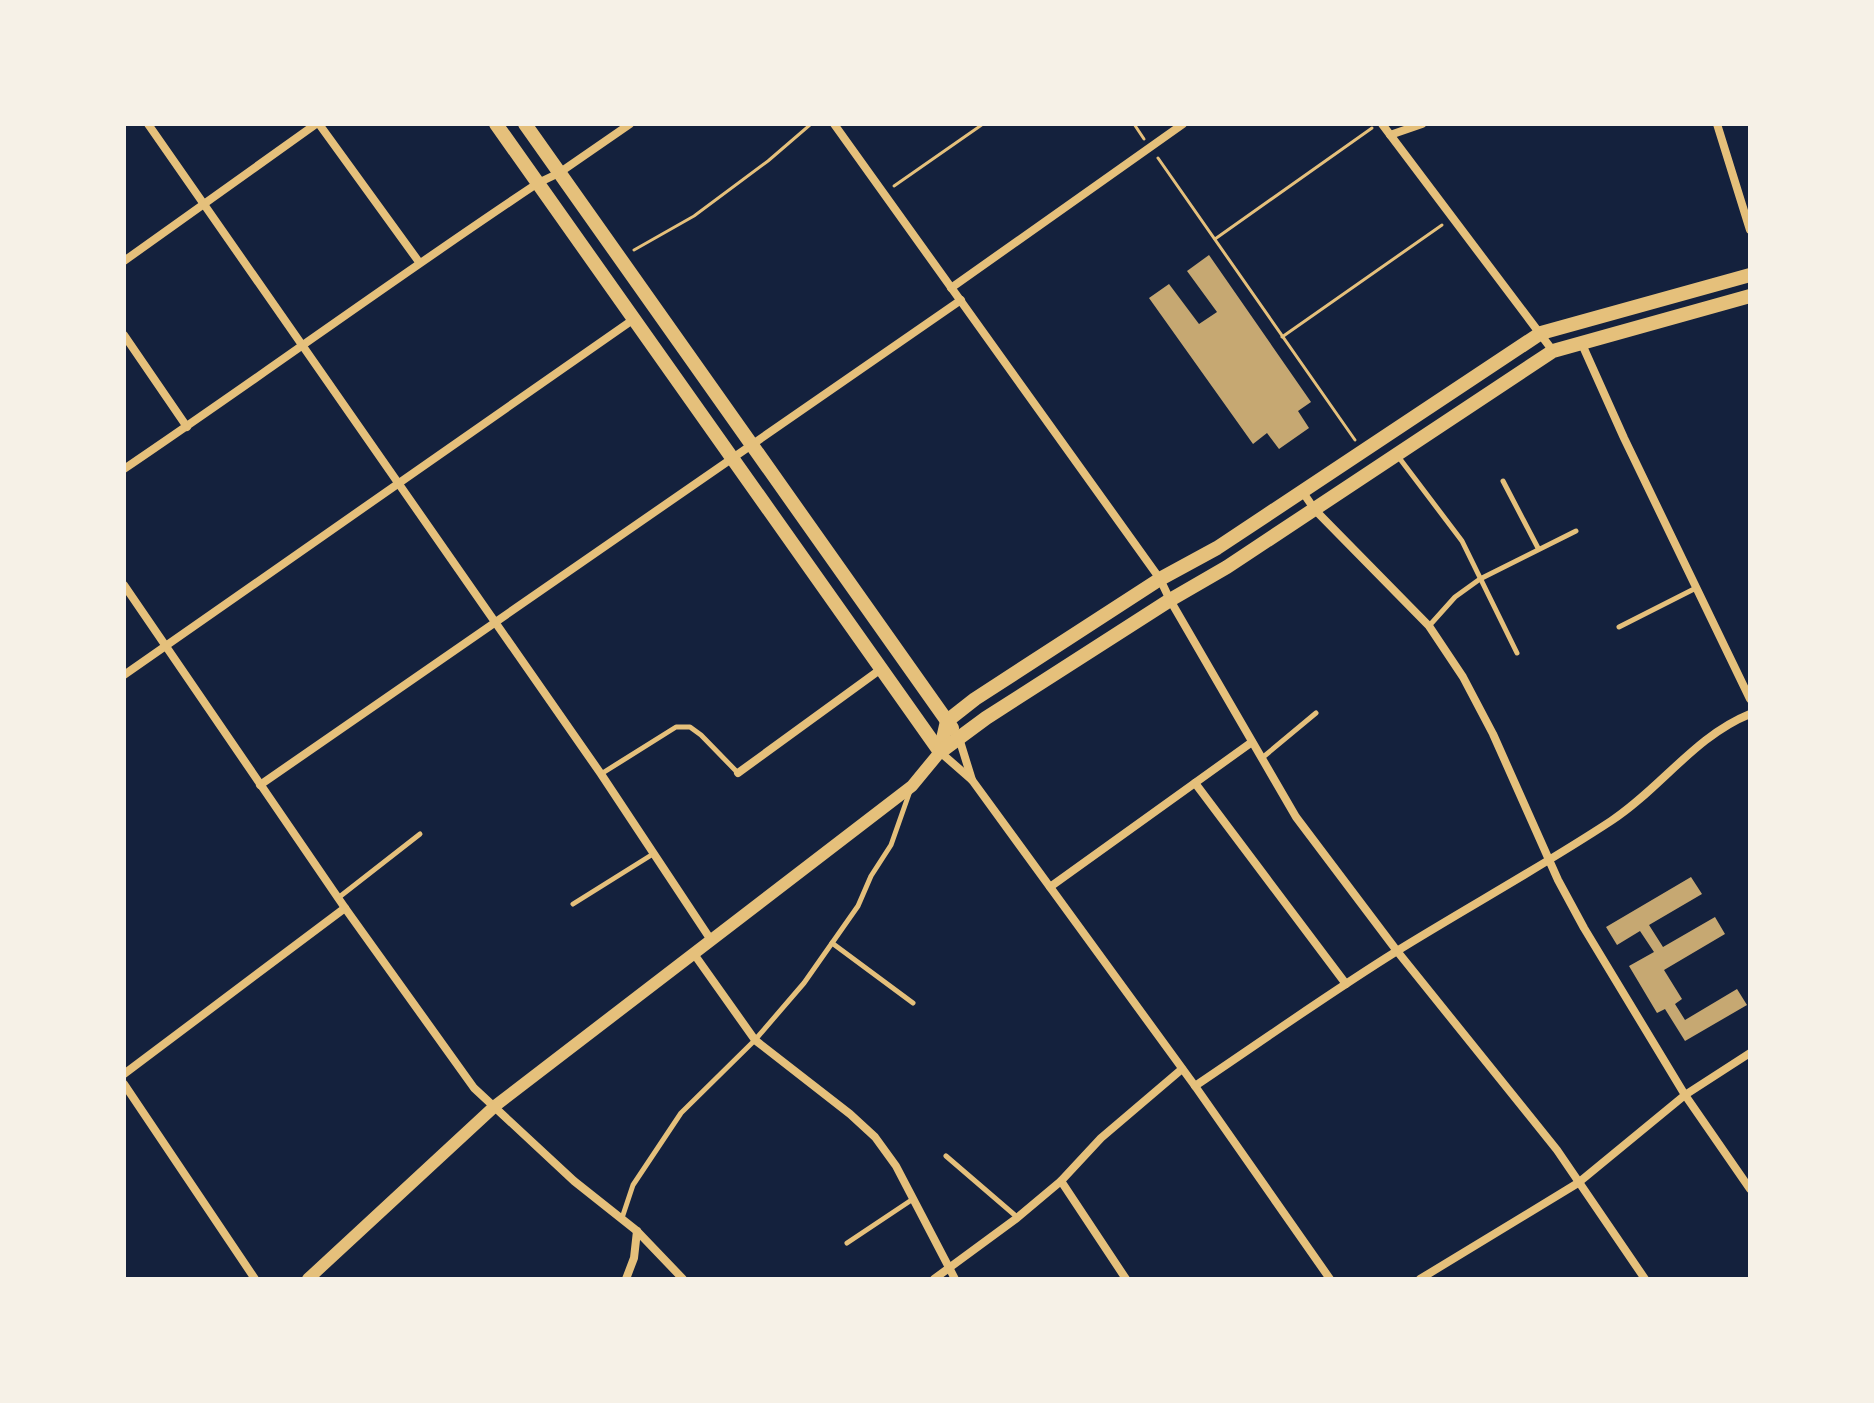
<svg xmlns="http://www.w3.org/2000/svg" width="1874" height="1403" font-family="'Open Sans',sans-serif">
	<rect width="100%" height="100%" fill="#14213d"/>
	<g fill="#c6a872">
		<polygon points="1209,255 1311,402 1298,411 1309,428 1279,449 1267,433 1253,444 1149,298 1169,284 1199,324 1217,312 1187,271"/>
		<polygon points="1691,877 1702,894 1649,925 1663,947 1715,917 1725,934 1664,970 1682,999 1675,1004 1685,1020 1737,989 1747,1005 1685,1041 1665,1009 1657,1013 1629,966 1654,952 1640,931 1617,945 1606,927"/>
	</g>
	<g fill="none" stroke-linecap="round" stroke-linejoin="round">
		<g stroke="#e5c07b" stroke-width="3">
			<polyline points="1134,124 1144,139"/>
			<polyline points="1158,158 1355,440"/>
			<polyline points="894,186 983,124"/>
			<polyline points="1215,239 1372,128"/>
			<polyline points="634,250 694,216 768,161 811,124"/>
			<polyline points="1282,337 1442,225"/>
		</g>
		<g stroke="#e5c07b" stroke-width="5">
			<polyline points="1397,455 1462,541 1517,653"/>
			<polyline points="1503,481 1538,548"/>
			<polyline points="1429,626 1455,597 1480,579 1576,531"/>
			<polyline points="1619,627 1696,588"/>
			<polyline points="1262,758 1316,713"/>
			<polyline points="601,774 676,727 690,727 701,735 738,773"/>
			<polyline points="338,898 420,834"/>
			<polyline points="573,904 653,854"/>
			<polyline points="832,943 913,1003"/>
			<polyline points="946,1156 1017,1217"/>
			<polyline points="622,1218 633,1185 681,1113 755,1040 804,983 858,906 871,876 891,845 910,791"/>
			<polyline points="847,1243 913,1199"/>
		</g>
		<g stroke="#e5c07b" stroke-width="8">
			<polyline points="148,124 601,774 711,940"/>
			<polyline points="319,124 419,262"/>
			<polyline points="834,124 1160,579 1170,600 1296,817 1397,951 1557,1150 1645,1279"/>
			<polyline points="1382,124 1553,351"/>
			<polyline points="1717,124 1750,230"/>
			<polyline points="1390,135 1422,124"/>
			<polyline points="124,261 316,124"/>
			<polyline points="951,288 1183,124"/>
			<polyline points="124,335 187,427"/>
			<polyline points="1581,342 1624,438 1750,699"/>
			<path d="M 124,469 C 263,375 398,276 538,183 L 559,173 L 630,124"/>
			<polyline points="1302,491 1315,510 1429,626 1463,677 1493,734 1558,880 1584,928 1685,1095 1750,1189"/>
			<polyline points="124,585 345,908 474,1088 574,1181 637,1231 683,1279"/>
			<polyline points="124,675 634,319"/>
			<polyline points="959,738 972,780"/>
			<polyline points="940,752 972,780 1195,1086 1330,1279"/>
			<polyline points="738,773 881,669"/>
			<polyline points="1195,783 1346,984"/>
			<polyline points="260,785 961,300"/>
			<polyline points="1050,887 1252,742"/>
			<polyline points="694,954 755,1040 850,1114 875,1137 896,1166 955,1279"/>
			<polyline points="124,1074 345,908"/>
			<polyline points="124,1084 255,1279"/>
			<path d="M 1195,1086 C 1262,1041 1328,994 1397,951 C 1468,907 1541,867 1611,821 C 1660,789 1695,736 1750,714"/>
			<polyline points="1061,1181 1126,1279"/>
			<polyline points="626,1279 634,1258 637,1231"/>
			<polyline points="934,1279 1017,1218 1061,1181 1101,1138 1182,1069"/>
			<polyline points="1420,1279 1578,1183 1685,1095 1750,1053"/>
		</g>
		<polyline stroke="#e5c07b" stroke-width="12" points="308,1279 495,1106 912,786 940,752"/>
		<g stroke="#e5c07b" stroke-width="14">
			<polyline points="496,124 940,752"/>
			<polyline points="525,124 952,728"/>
			<polyline points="940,752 947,721 975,699 1160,579 1217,548 1541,333 1750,275"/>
			<polyline points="940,752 986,718 1170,600 1227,567 1553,351 1750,296"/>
		</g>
	</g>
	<rect width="1874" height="1403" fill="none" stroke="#f6f1e7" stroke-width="252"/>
</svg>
